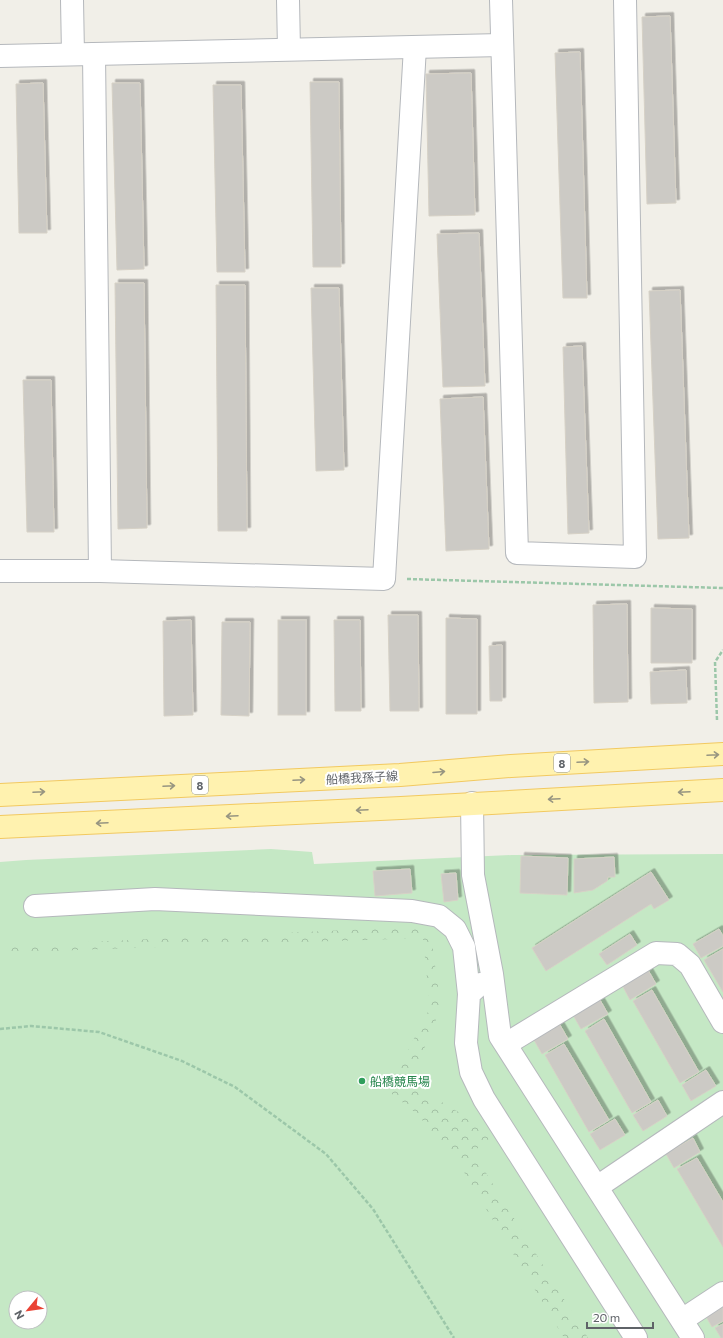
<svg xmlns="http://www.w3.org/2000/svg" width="723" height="1338" font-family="Commissioner,'Noto Sans JP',sans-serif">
	<defs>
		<pattern id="forest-crowns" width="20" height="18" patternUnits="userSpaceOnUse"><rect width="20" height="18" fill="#c5e8c5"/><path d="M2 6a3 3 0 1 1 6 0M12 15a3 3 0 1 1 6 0" fill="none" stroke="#a3c0a4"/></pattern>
		<filter id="shadow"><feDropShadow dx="3.5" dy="-3.5" stdDeviation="0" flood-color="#0004"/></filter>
	</defs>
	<rect width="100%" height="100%" fill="#f1efe8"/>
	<path fill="#c5e8c5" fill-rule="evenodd" d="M 271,849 L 312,852 L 314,864 L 512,855 L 723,854 L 723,1338 L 0,1338 L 0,862 L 26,860 ZM 16,1298 L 40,1298 L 40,1322 L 16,1322 Z"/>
	<polygon fill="url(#forest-crowns)" points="414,927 427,931 431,936 441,1008 410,1083 495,1134 473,1152 588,1338 564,1338 456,1159 416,1113 387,1090 430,1008 423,938 76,950 0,956 0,946"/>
	<g fill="#cccac5" stroke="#d6d1c6" filter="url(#shadow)">
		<polygon points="670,16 676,203 647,204 642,17"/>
		<polygon points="580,52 587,298 563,298 555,53"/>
		<polygon points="471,73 475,215 429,216 426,74"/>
		<polygon points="310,82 339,82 341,267 313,267"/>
		<polygon points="43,83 47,233 19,233 16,84"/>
		<polygon points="112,83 140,83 144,269 117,270"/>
		<polygon points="213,85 241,85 245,272 217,272"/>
		<polygon points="479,233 485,386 443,387 437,234"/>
		<polygon points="115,283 144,283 147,528 118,529"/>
		<polygon points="216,285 245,285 247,531 218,531"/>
		<polygon points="311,288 339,288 344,470 316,471"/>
		<polygon points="680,290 689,538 658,539 649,291"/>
		<polygon points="582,346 589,533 568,534 563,347"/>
		<polygon points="23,380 51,380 54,532 27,532"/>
		<polygon points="483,397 489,549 446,551 440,399"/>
		<polygon points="627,604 628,702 594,703 593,605"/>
		<polygon points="651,608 692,609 692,663 651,663"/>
		<polygon points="388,615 418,615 419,711 390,711"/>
		<polygon points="446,618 477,619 477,714 446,714"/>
		<polygon points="191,620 193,715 164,716 163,621"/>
		<rect x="278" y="620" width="28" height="95"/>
		<polygon points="334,620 360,620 361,711 335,711"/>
		<polygon points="222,622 250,622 249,716 221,715"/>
		<polygon points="502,645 502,701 490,701 489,646"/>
		<polygon points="686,670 687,703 651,704 650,672"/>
		<polygon points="521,856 568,858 567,895 520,893"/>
		<polygon points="614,857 615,877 608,877 607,881 593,890 574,893 574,859"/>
		<polygon points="410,869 412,893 375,896 373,871"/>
		<polygon points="651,872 669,900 654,909 651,904 546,971 532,948"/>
		<polygon points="456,873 458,900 444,902 441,874"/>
		<polygon points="719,929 723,936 723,946 701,958 693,944"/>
		<polygon points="630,934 637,945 607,965 599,954"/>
		<polygon points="723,949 723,992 704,960"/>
		<polygon points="648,970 656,984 630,1000 622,985"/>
		<polygon points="652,990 699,1072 680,1083 633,1001"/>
		<polygon points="600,1000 608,1014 581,1029 573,1015"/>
		<polygon points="604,1019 651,1102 632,1113 585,1031"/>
		<polygon points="560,1025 568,1039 542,1054 534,1040"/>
		<polygon points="564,1044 609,1120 589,1132 545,1055"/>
		<polygon points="706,1070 716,1086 691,1101 682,1085"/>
		<polygon points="658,1100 667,1116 643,1131 633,1115"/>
		<polygon points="615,1119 625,1135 600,1150 590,1134"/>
		<polygon points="693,1138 700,1152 674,1168 666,1154"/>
		<polygon points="697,1158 723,1202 723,1247 677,1169"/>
		<polygon points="723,1302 723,1321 712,1327 704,1313"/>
		<polygon points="723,1324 723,1338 721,1338 715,1328"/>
	</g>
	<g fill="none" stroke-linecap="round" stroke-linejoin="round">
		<g stroke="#b5b8bc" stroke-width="24">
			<g id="minor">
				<polyline points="72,0 73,54"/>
				<polyline points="288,0 289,49"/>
				<polyline points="501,0 517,553 635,557 625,0"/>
				<polyline points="94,54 100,571"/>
				<polyline points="0,56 502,45"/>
				<polyline points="0,571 100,571 384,579 415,47"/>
				<polyline points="472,803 473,875 492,974 500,1036 693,1338"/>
				<polyline points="35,906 155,899 412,911 439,916 455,929 464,947 469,994"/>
				<polyline points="480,984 469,994 466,1043 471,1072 484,1099 636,1338"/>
				<polyline points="506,1044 656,953 677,954 690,965 723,1022"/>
				<polyline points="597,1187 723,1102"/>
				<polyline points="682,1320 723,1293"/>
			</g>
		</g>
		<g stroke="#f2c960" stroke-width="24">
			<g id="major">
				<polyline points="0,795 400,775 511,766 723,754"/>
				<polyline points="0,827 401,808 723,790"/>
			</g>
		</g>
		<g stroke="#9cc7a9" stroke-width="2.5" stroke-dasharray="4 2" stroke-linecap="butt">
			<polyline points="407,579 723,588"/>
			<polyline points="717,720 715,662 723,650"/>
			<polyline points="0,1029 31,1026 99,1032 182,1061 235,1087 326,1154 373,1209 454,1338"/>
		</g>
		<use href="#minor" stroke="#fff" stroke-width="22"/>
		<use href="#major" stroke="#fff2af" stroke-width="22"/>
	</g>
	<defs><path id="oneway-shaft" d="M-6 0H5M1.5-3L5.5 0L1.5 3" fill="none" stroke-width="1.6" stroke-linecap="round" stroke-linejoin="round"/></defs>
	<g stroke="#979581">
		<use href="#oneway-shaft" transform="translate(713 755) rotate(-3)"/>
		<use href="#oneway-shaft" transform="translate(583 762) rotate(-3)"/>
		<use href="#oneway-shaft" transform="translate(439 772) rotate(-5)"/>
		<use href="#oneway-shaft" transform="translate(299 780) rotate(-3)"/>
		<use href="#oneway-shaft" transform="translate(169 786) rotate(-3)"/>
		<use href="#oneway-shaft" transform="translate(39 792) rotate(-3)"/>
		<use href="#oneway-shaft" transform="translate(684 792) rotate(177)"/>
		<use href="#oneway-shaft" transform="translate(554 799) rotate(177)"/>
		<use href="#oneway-shaft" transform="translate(362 810) rotate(177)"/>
		<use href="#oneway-shaft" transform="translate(232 816) rotate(177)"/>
		<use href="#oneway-shaft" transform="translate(102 823) rotate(177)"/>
	</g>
	<circle fill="#2e9e5b" stroke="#fff" stroke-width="1.5" cx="362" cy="1081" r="4"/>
	<g text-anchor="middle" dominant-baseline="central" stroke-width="4" stroke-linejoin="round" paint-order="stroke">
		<g fill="#fff" stroke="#8f9295" stroke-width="1">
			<rect x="554" y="754" width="16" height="18" rx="3"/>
			<rect x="192" y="776" width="16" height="18" rx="3"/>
		</g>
		<g font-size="11" font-weight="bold" fill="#5f6368">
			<text x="562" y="763">8</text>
			<text x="200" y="785">8</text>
		</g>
		<g font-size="12" fill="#5f6368" stroke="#fff">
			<text transform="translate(362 777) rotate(-3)">船橋我孫子線</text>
		</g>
		<g font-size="12" fill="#27864d" stroke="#fff" text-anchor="start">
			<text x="370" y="1081">船橋競馬場</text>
		</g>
	</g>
	<g transform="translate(28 1310) rotate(241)"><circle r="19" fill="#ffffff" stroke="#bfc1c3"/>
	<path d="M0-3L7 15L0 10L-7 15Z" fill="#ea4335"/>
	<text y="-6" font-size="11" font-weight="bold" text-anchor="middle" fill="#5f6368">N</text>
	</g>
	<path d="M587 1322v6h66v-6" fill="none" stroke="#5f6368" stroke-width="2"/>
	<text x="593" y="1322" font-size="12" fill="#5f6368" stroke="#ffffff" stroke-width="3" paint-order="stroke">20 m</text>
</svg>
